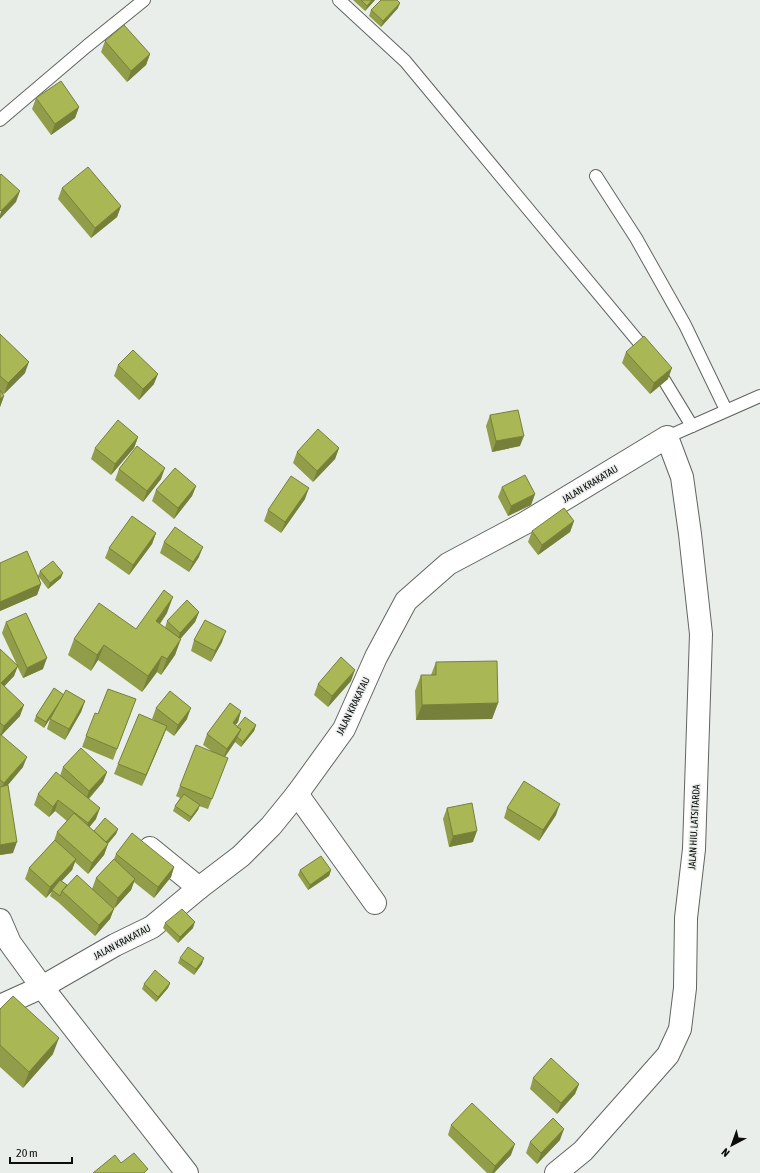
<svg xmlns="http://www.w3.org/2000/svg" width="760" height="1173" font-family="'Asap Condensed',sans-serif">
	<rect width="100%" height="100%" fill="#eaeeea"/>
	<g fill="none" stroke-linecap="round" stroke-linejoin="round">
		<g stroke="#616561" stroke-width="14">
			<g id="lane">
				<polyline points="339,0 405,61 647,352 692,426"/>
				<polyline points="0,120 87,46 144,0"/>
				<polyline points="596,176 636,238 685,325 726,410"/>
				<polyline points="667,437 760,396"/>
			</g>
		</g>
		<g stroke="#616561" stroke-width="24">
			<g id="street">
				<polyline points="297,794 375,903"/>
				<polyline points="150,848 199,888"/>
				<polyline points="0,920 10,943 42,987 187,1173"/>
				<polyline points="0,1006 42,987 115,945 152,927 199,888 241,856 271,826 297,794 344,729 376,657 406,601 448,564 525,523 667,437 682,477 690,534 701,634 694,849 686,918 685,988 680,1029 668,1055 583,1151 556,1173"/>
			</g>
		</g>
		<use href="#lane" stroke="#fff" stroke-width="12"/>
		<use href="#street" stroke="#fff" stroke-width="22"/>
	</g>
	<g fill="#919d48">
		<polygon points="353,0 375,0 365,11"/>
		<polygon points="398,8 381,27 369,16 371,10"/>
		<polygon points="105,41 150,54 146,65 127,82 101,52"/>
		<polygon points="36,98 79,107 75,118 51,135 32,109"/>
		<polygon points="62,188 121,206 117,217 91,238 58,199"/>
		<polygon points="0,334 25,373 4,394 2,393 4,396 0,407"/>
		<polygon points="626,352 668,379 650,394 622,363"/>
		<polygon points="118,365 154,384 139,400 114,376"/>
		<polygon points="490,415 520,446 492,452 486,426"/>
		<polygon points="138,437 134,448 111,475 91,459 95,448"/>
		<polygon points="339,448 335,459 313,482 293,463 297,452"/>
		<polygon points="119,469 161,479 143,502 115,480"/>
		<polygon points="196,486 192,496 174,519 152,501 156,490"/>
		<polygon points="502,487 535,494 531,505 508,516 498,497"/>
		<polygon points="305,499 281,533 264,521 268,510"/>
		<polygon points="574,521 570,532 538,555 528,542 532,531"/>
		<polygon points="156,533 152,544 129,575 105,558 109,548"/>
		<polygon points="164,542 199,557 189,572 160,553"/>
		<polygon points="0,563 38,576 40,571 61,578 48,589 39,577 41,584 37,595 0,611"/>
		<polygon points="199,612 195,622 180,639 175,655 161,675 157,672 142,692 98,660 91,671 68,655 74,639 136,629 167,613 160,624 165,628 167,621"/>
		<polygon points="6,622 43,669 23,678 17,666 14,676 4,686 20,716 1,735 23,767 8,785 13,853 0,855 0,649 17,665 2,633"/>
		<polygon points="194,640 222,642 211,662 191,651"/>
		<polygon points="436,662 498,703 492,719 416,720 415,691 421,675 431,675"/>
		<polygon points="351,681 328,707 314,695 318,684"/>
		<polygon points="54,688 64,695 66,690 85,701 81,712 65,740 47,729 50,719 54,712 44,728 34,721 36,716"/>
		<polygon points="136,699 113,760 82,747 86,736 98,714"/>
		<polygon points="156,708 187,719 174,736 166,730 142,786 114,774 118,764 154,720 152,719"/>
		<polygon points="241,711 238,722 235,725 237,727 256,725 254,731 241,747 235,742 225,757 228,758 208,809 199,806 198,810 189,822 173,811 175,806 180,798 176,796 180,786 213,752 203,745 207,734"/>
		<polygon points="63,767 107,772 103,782 89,799 96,819 89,827 94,831 118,829 116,834 108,844 104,855 88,874 75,862 72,870 61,881 67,885 92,889 96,878 114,859 116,854 174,867 171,877 154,898 134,882 131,890 114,908 110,919 95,936 58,902 50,896 52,891 46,898 25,879 29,868 54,841 57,832 67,821 55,811 49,817 34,805 38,794 60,776"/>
		<polygon points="447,808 473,842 449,847 443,819"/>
		<polygon points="507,808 556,815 539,841 504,818"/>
		<polygon points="300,870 331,870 329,876 308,890 298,875"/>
		<polygon points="165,923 193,928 178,943 163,928"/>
		<polygon points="180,958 202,964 194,975 178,963"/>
		<polygon points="170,983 168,988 156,1002 142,989 144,984"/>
		<polygon points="0,1009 53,1054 23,1088 0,1067"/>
		<polygon points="533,1078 579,1084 575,1094 557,1114 530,1089"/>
		<polygon points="451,1125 511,1155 494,1173 487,1173 448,1135"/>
		<polygon points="560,1140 537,1164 526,1153 530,1142"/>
	</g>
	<g fill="#76803b">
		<polygon points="372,0 375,0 365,11 367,6"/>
		<polygon points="400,3 398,8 381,27 383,21"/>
		<polygon points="150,54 146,65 127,82 131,71"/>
		<polygon points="79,107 75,118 51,135 55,124"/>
		<polygon points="20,191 16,202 0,219 0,215 1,211"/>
		<polygon points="121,206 117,217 91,238 95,228"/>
		<polygon points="29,362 25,373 4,394 8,383"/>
		<polygon points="672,368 668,379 650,394 654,383"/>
		<polygon points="158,374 154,384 139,400 143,389"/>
		<polygon points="4,396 0,407 0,399"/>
		<polygon points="524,436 520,446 492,452 496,441"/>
		<polygon points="138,437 134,448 111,475 115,464"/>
		<polygon points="339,448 335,459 313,482 317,471"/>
		<polygon points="165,468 161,479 143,502 147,491"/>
		<polygon points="196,486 192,496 174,519 178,508"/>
		<polygon points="309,488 305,499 281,533 285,522"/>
		<polygon points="535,494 531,505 508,516 511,506"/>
		<polygon points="574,521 570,532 538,555 542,545"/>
		<polygon points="156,533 152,544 129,575 133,565"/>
		<polygon points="203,547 199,557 189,572 193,562"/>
		<polygon points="63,573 61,578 48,589 50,583"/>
		<polygon points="41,584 37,595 0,611 0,602"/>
		<polygon points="173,597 167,613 150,637 156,621"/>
		<polygon points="199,612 195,622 176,644 180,633"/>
		<polygon points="226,631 222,642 211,662 215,651"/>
		<polygon points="181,639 175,655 161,675 167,659"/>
		<polygon points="104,645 98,660 91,671 97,655"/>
		<polygon points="162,656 157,672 142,692 148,676"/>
		<polygon points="47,658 43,669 23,678 27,668"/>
		<polygon points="18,666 14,676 0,691 1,683"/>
		<polygon points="355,670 351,681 328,707 332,696"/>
		<polygon points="64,695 62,700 44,728 46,722"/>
		<polygon points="85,701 81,712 65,740 69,729"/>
		<polygon points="498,703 492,719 416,720 422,705"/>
		<polygon points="24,705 20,716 0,737 4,726"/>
		<polygon points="191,708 187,719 174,736 178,725"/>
		<polygon points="241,711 238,722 229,734 233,723"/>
		<polygon points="256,725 254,731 241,747 243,742"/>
		<polygon points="167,726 163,737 142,786 146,775"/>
		<polygon points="241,729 235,742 223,759 227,749"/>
		<polygon points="27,757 23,767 0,794 4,783"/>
		<polygon points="107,772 103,782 85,802 89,791"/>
		<polygon points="58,800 55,811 49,817 53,807"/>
		<polygon points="560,804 556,815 539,841 543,830"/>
		<polygon points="200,805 198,810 189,822 191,817"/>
		<polygon points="100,808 96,819 84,834 88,823"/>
		<polygon points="118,829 116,834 102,850 104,845"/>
		<polygon points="477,831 473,842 449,847 453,836"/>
		<polygon points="17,842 13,853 0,855 0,845"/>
		<polygon points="108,844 104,855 88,874 92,863"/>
		<polygon points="76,859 72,870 46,898 50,887"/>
		<polygon points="174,867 171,877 154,898 158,887"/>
		<polygon points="331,870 329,876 308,890 310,885"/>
		<polygon points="135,879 131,890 114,909 118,898"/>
		<polygon points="114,909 110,919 95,936 99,925"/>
		<polygon points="195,922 193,928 178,943 180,937"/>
		<polygon points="204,958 202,964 194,975 196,969"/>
		<polygon points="170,983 168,988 156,1002 158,997"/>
		<polygon points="59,1038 53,1054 23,1088 29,1072"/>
		<polygon points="579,1084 575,1094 557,1114 561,1103"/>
		<polygon points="564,1129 560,1140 537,1164 541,1153"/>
		<polygon points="515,1144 511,1155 494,1173 492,1173 495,1166"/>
	</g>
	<g fill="#a9b754" stroke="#76803b">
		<polygon points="361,0 372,0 367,6"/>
		<polygon points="381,0 397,0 400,3 383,21 371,10"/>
		<polygon points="124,25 150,54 131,71 105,41"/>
		<polygon points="61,81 79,107 55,124 36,98"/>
		<polygon points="88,167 121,206 95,228 62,188"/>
		<polygon points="1,174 20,191 1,211 0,210 0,175"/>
		<polygon points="0,334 29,362 8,383 0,376"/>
		<polygon points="644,336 672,368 654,383 626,352"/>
		<polygon points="133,350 158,374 143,389 118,365"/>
		<polygon points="0,390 4,396 0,399"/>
		<polygon points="518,410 524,436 496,441 490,415"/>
		<polygon points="118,420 138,437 115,464 95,448"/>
		<polygon points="318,429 339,448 317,471 297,452"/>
		<polygon points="137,446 165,468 147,491 119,469"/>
		<polygon points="175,468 196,486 178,508 156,490"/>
		<polygon points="525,475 535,494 511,506 502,487"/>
		<polygon points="291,476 309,488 285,522 268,510"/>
		<polygon points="564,508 574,521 542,545 532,531"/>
		<polygon points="132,516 156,533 133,565 109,548"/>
		<polygon points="175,527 203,547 193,562 164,542"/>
		<polygon points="27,551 41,584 0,602 0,563"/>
		<polygon points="53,561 63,573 50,583 40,571"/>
		<polygon points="164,590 173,597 156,621 181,639 167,659 162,656 148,676 104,645 97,655 74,639 99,603 136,629"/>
		<polygon points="187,600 199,612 180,633 167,621"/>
		<polygon points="26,613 47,658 27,668 6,622"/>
		<polygon points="205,620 226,631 215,651 194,640"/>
		<polygon points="0,649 18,666 1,683 24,705 4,726 0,723"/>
		<polygon points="341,657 355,670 332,696 318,684"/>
		<polygon points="497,661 498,703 422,705 421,675 436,675 436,662"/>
		<polygon points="54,688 64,695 46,722 36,716"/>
		<polygon points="108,689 136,699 117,749 86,736 95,713 98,714"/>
		<polygon points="66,690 85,701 69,729 50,719"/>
		<polygon points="170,691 191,708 178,725 156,708"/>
		<polygon points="230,703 241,711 233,723 241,729 227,749 207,734"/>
		<polygon points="139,714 167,726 146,775 118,764"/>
		<polygon points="245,717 256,725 243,742 237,737 241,729 237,727"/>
		<polygon points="0,734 27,757 4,783 0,780"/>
		<polygon points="196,745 228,758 212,799 180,786"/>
		<polygon points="81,748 107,772 89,791 63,767"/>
		<polygon points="56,772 100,808 88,823 58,800 53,807 38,794"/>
		<polygon points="524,781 560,804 543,830 507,808"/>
		<polygon points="8,785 17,842 0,845 0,787"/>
		<polygon points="184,794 200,805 191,817 175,806"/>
		<polygon points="472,803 477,831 453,836 447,808"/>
		<polygon points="74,813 108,844 92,863 57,832"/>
		<polygon points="105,818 118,829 106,842 94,831"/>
		<polygon points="132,833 174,867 158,887 116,854"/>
		<polygon points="55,840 76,859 50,887 29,868"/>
		<polygon points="321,856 331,870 310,885 300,870"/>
		<polygon points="114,859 135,879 118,898 96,878"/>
		<polygon points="77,875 114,909 99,925 62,891"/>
		<polygon points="60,880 67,885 62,891 60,896 52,890"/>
		<polygon points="182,909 195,922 180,937 165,923"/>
		<polygon points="188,947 204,958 196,969 180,958"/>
		<polygon points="155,970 170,983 158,997 144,984"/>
		<polygon points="13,996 59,1038 29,1072 0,1045 0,1009"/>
		<polygon points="551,1058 579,1084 561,1103 533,1078"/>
		<polygon points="472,1103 515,1144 495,1166 451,1125"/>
		<polygon points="553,1118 564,1129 541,1153 530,1142"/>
		<polygon points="134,1153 148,1169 144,1173 93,1173 115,1155 121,1163"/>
	</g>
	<g text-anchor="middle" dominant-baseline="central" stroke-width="3" stroke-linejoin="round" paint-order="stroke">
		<g font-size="10" fill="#0c0d0c" stroke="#eaeeea">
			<text transform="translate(590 484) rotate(-31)">JALAN KRAKATAU</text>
			<text transform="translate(353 706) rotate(-64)">JALAN KRAKATAU</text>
			<text transform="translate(694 827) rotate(-87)">JALAN HIU. LATSITARDA</text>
			<text transform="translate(122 942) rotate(-28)">JALAN KRAKATAU</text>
		</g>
	</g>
	<g transform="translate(732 1145) rotate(221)" stroke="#eaeeea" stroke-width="3" paint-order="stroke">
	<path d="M0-3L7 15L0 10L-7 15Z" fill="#0c0d0c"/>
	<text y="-6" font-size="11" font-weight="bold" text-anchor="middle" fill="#0c0d0c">N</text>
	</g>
	<path d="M10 1157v6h62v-6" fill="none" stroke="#0c0d0c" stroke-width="2"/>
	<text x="16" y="1157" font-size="12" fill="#0c0d0c" stroke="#eaeeea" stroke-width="3" paint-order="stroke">20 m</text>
</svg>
